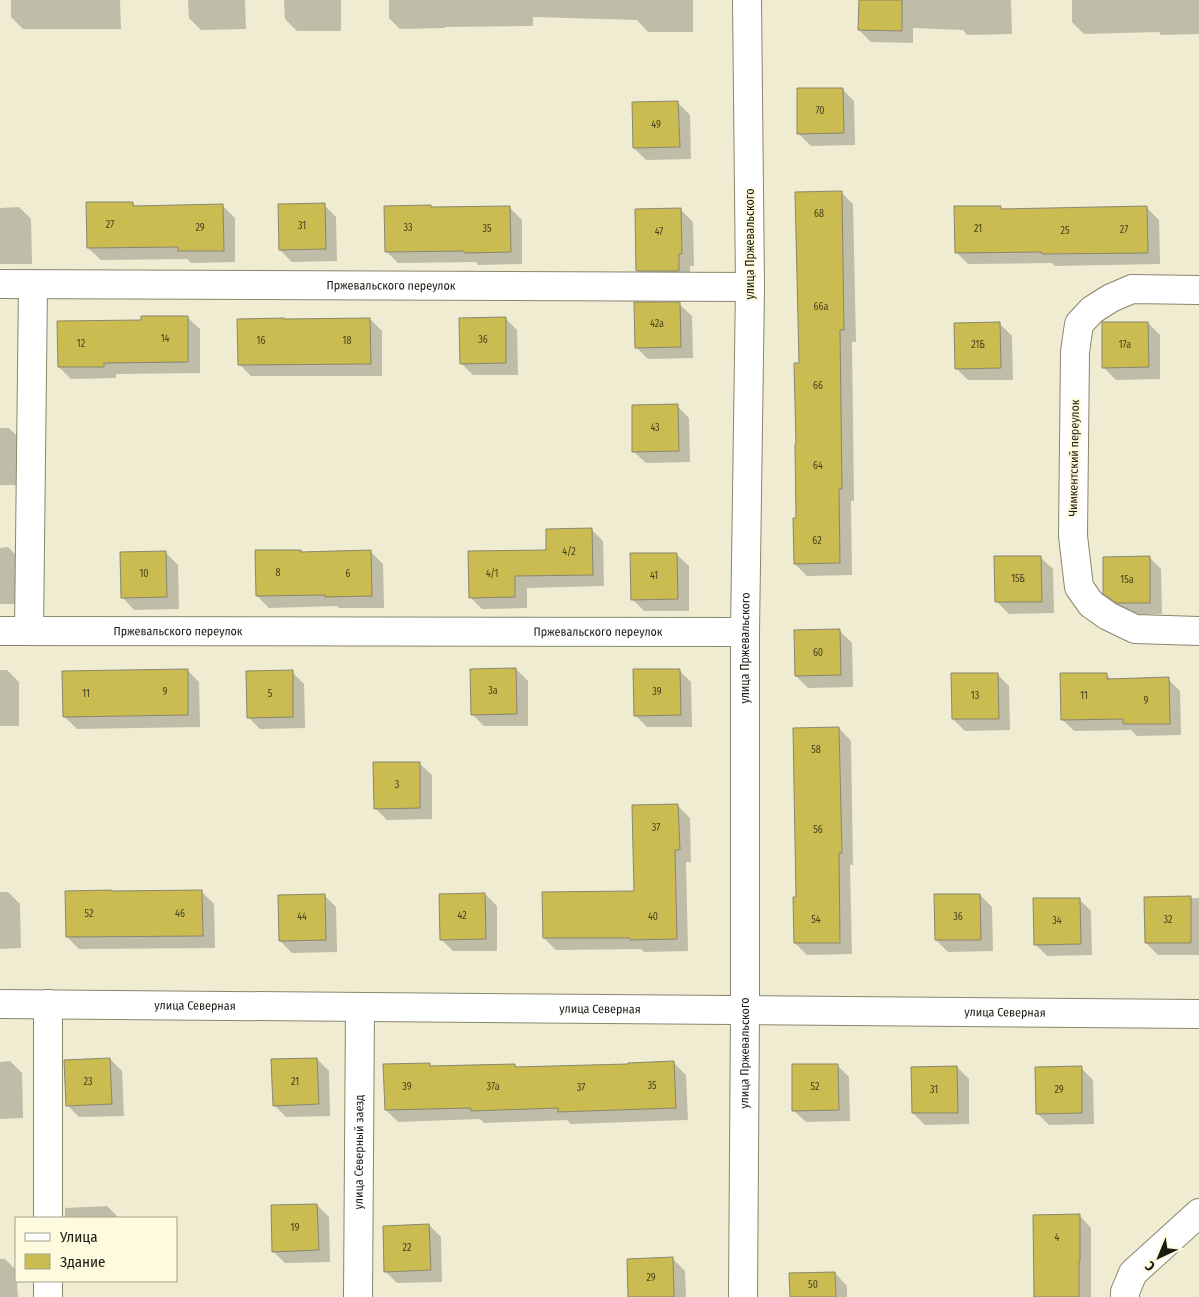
<svg xmlns="http://www.w3.org/2000/svg" width="1199" height="1297" font-family="'Fira Sans Condensed',sans-serif">
	<rect width="100%" height="100%" fill="#efecd1"/>
	<g fill="#0003">
		<polygon points="11,0 120,0 121,29 23,29 11,17"/>
		<polygon points="188,0 245,0 246,29 201,30 189,18"/>
		<polygon points="284,0 341,0 341,31 297,31 285,19"/>
		<polygon points="389,0 693,0 693,32 648,32 637,20 533,17 533,26 445,27 445,28 400,29 389,18"/>
		<polygon points="860,0 1011,0 1012,34 967,35 963,30 913,28 913,43 871,42 859,30"/>
		<polygon points="1072,0 1199,0 1199,34 1161,35 1159,32 1084,34 1072,22"/>
		<polygon points="842,89 854,101 855,145 811,146 799,134"/>
		<polygon points="678,103 690,115 691,159 646,160 634,148"/>
		<polygon points="841,192 853,204 856,342 852,342 854,501 851,501 852,575 807,576 795,564 797,519 798,445 800,364"/>
		<polygon points="132,203 137,207 223,206 235,218 235,262 191,263 187,259 101,260 88,248"/>
		<polygon points="324,205 336,217 337,261 292,262 280,250"/>
		<polygon points="19,207 31,219 32,264 0,264 0,208"/>
		<polygon points="1000,207 1004,210 1147,208 1159,220 1160,264 1055,266 1052,263 968,264 956,252"/>
		<polygon points="432,208 510,208 522,220 522,264 478,265 476,262 398,263 386,251"/>
		<polygon points="681,210 693,222 694,266 690,266 691,283 650,282 637,270"/>
		<polygon points="679,304 692,316 693,358 648,359 636,347"/>
		<polygon points="187,317 200,329 200,373 116,374 116,378 71,379 59,367 143,321"/>
		<polygon points="505,318 517,330 518,375 473,375 461,363"/>
		<polygon points="370,319 382,331 382,376 251,376 239,364"/>
		<polygon points="1148,323 1160,335 1160,379 1116,380 1104,368"/>
		<polygon points="1000,324 1012,336 1013,380 968,380 956,368"/>
		<polygon points="677,406 689,418 690,462 646,463 633,451"/>
		<polygon points="0,428 9,428 21,440 21,485 0,485"/>
		<polygon points="591,529 603,541 604,586 527,588 527,608 482,609 470,597 547,551"/>
		<polygon points="8,547 20,559 20,604 0,604 0,548"/>
		<polygon points="301,551 303,553 370,551 383,564 384,608 339,608 337,606 269,608 257,596"/>
		<polygon points="166,553 178,565 179,609 134,610 122,597"/>
		<polygon points="676,554 689,566 689,611 644,611 632,599"/>
		<polygon points="1040,557 1053,569 1054,613 1009,614 997,602"/>
		<polygon points="1149,557 1161,569 1162,614 1130,615 1117,605 1105,593"/>
		<polygon points="840,631 852,643 853,687 808,688 796,676"/>
		<polygon points="516,669 528,681 528,726 484,726 472,714"/>
		<polygon points="0,670 7,670 19,682 19,726 0,726"/>
		<polygon points="187,670 199,682 200,727 77,729 65,717"/>
		<polygon points="679,670 691,682 692,727 647,727 635,715"/>
		<polygon points="292,672 304,684 305,728 260,729 248,717"/>
		<polygon points="997,674 1009,686 1010,730 965,731 953,719"/>
		<polygon points="1106,674 1112,680 1168,679 1180,691 1181,735 1137,736 1131,730 1074,731 1062,719"/>
		<polygon points="839,728 851,741 853,865 850,865 852,954 807,955 795,943 797,899"/>
		<polygon points="419,763 432,775 432,819 387,820 375,808"/>
		<polygon points="678,806 690,818 691,862 686,862 688,951 644,952 641,949 556,950 544,938 635,892"/>
		<polygon points="0,892 8,892 20,904 21,948 0,949"/>
		<polygon points="202,892 214,904 215,948 79,949 67,937"/>
		<polygon points="485,894 497,906 497,951 453,951 441,939"/>
		<polygon points="324,895 336,907 337,952 292,953 280,941"/>
		<polygon points="980,895 992,907 993,951 948,952 936,940"/>
		<polygon points="1199,898 1199,955 1158,955 1146,943 1145,899"/>
		<polygon points="1079,899 1091,911 1092,955 1047,956 1035,944"/>
		<polygon points="110,1059 122,1071 124,1116 79,1117 67,1105"/>
		<polygon points="317,1059 329,1071 330,1116 286,1117 274,1105"/>
		<polygon points="10,1061 22,1073 23,1118 0,1119 0,1062"/>
		<polygon points="674,1063 686,1075 688,1120 571,1124 567,1120 484,1123 480,1119 398,1122 386,1110 429,1064 433,1068 515,1065 518,1068"/>
		<polygon points="837,1065 849,1077 850,1121 806,1122 793,1110"/>
		<polygon points="957,1067 969,1079 969,1124 925,1125 913,1113"/>
		<polygon points="1081,1068 1093,1080 1094,1124 1049,1125 1037,1113"/>
		<polygon points="317,1205 329,1217 330,1262 285,1263 273,1251"/>
		<polygon points="107,1206 119,1218 65,1218 65,1208"/>
		<polygon points="1079,1215 1091,1228 1091,1297 1033,1297 1033,1296 1035,1296"/>
		<polygon points="429,1225 441,1237 442,1282 397,1283 385,1271"/>
		<polygon points="0,1259 5,1259 16,1270 18,1297 0,1297"/>
		<polygon points="673,1259 685,1271 686,1297 629,1297"/>
		<polygon points="835,1273 847,1286 847,1297 791,1297"/>
	</g>
	<g fill="#cabc50" stroke="#8a876e">
		<polygon points="859,0 902,0 902,31 858,30"/>
		<polygon points="797,88 843,88 844,133 797,134"/>
		<polygon points="678,101 680,147 633,148 632,102"/>
		<polygon points="842,191 844,330 840,330 842,489 839,489 840,563 794,564 793,518 796,518 795,444 796,444 794,363 799,363 795,192"/>
		<polygon points="86,202 133,202 133,206 223,204 224,251 178,251 178,247 87,248"/>
		<polygon points="325,203 326,249 279,250 278,204"/>
		<polygon points="431,205 431,207 510,206 511,252 465,253 464,251 385,252 384,206"/>
		<polygon points="954,206 1001,206 1001,209 1147,206 1148,253 1042,254 1042,252 955,253"/>
		<polygon points="681,208 682,254 679,254 679,271 636,271 635,209"/>
		<polygon points="634,302 680,302 681,347 635,348"/>
		<polygon points="141,316 188,316 188,362 104,363 104,367 58,367 57,321 141,320"/>
		<polygon points="506,317 506,363 460,364 459,318"/>
		<polygon points="284,318 284,319 370,318 371,364 238,365 237,319"/>
		<polygon points="1000,322 1001,368 955,369 954,323"/>
		<polygon points="1102,322 1148,322 1149,367 1102,368"/>
		<polygon points="678,404 679,451 632,452 632,405"/>
		<polygon points="592,528 593,575 515,576 515,597 469,598 468,551 546,550 546,529"/>
		<polygon points="255,550 301,550 301,552 371,550 372,596 325,597 325,595 256,596"/>
		<polygon points="166,551 167,597 121,598 120,552"/>
		<polygon points="630,553 677,553 678,599 631,600"/>
		<polygon points="994,556 1041,556 1042,602 995,602"/>
		<polygon points="1150,556 1150,603 1117,603 1103,594 1103,557"/>
		<polygon points="840,629 841,675 795,676 794,630"/>
		<polygon points="516,668 517,714 471,715 470,669"/>
		<polygon points="188,669 188,715 63,717 62,671"/>
		<polygon points="633,669 680,669 681,715 634,716"/>
		<polygon points="293,670 293,717 247,718 246,671"/>
		<polygon points="951,673 998,673 999,719 952,719"/>
		<polygon points="1060,673 1107,673 1107,679 1169,677 1170,724 1123,724 1123,719 1061,720"/>
		<polygon points="839,727 842,853 839,853 840,943 794,943 793,897 796,897 793,728"/>
		<polygon points="373,762 420,762 420,808 374,809"/>
		<polygon points="678,804 680,850 675,850 677,939 630,940 630,938 543,938 542,892 634,891 632,805"/>
		<polygon points="111,890 112,891 202,890 203,936 66,937 65,891"/>
		<polygon points="485,893 486,939 440,940 439,894"/>
		<polygon points="325,894 326,940 279,941 278,895"/>
		<polygon points="934,894 980,894 981,940 935,940"/>
		<polygon points="1191,896 1191,943 1145,943 1144,897"/>
		<polygon points="1033,898 1080,898 1081,944 1034,945"/>
		<polygon points="110,1058 112,1104 66,1106 64,1060"/>
		<polygon points="317,1058 319,1104 273,1106 271,1059"/>
		<polygon points="674,1061 676,1108 558,1112 558,1108 471,1111 471,1108 385,1110 383,1064 430,1063 430,1066 515,1064 515,1067 628,1064 628,1063"/>
		<polygon points="792,1064 838,1064 839,1110 792,1111"/>
		<polygon points="957,1066 958,1113 912,1113 911,1067"/>
		<polygon points="1082,1066 1082,1113 1036,1114 1035,1067"/>
		<polygon points="317,1204 319,1250 272,1252 271,1205"/>
		<polygon points="1080,1214 1080,1261 1079,1261 1079,1297 1034,1297 1033,1215"/>
		<polygon points="429,1224 431,1270 384,1272 383,1226"/>
		<polygon points="673,1257 674,1297 628,1297 627,1259"/>
		<polygon points="835,1272 836,1297 790,1297 789,1273"/>
	</g>
	<g fill="none" stroke-linecap="round" stroke-linejoin="round">
		<g stroke="#89866d" stroke-width="30">
			<g id="street">
				<path id="s1" d="M 0,284 L 750,287"/>
				<polyline points="1199,290 1132,289 1111,298 1092,310 1079,324 1075,352 1073,536 1079,587 1091,604 1108,616 1135,629 1199,631"/>
				<path id="s2" d="M 0,631 L 745,632"/>
				<polyline points="29,631 33,285"/>
				<path id="s3" d="M 0,1004 L 1199,1014"/>
				<polyline points="48,1218 48,1004"/>
				<polyline points="48,1297 48,1281"/>
				<path id="s4" d="M 358,1297 L 360,1007"/>
				<path id="s5" d="M 743,1297 L 745,1011 L 745,632 L 750,287 L 747,0"/>
				<polyline points="1125,1297 1125,1292 1133,1273 1199,1213"/>
			</g>
		</g>
		<use href="#street" stroke="#fff" stroke-width="28"/>
	</g>
	<g text-anchor="middle" dominant-baseline="central" stroke-width="4.5" stroke-linejoin="round" paint-order="stroke">
		<g font-size="10" fill="#484321">
			<text x="820" y="111">70</text>
			<text x="656" y="125">49</text>
			<text x="819" y="214">68</text>
			<text x="110" y="225">27</text>
			<text x="302" y="226">31</text>
			<text x="200" y="228">29</text>
			<text x="408" y="228">33</text>
			<text x="487" y="229">35</text>
			<text x="978" y="229">21</text>
			<text x="1124" y="230">27</text>
			<text x="1065" y="231">25</text>
			<text x="659" y="232">47</text>
			<text x="821" y="307">66а</text>
			<text x="657" y="324">42а</text>
			<text x="165" y="339">14</text>
			<text x="483" y="340">36</text>
			<text x="261" y="341">16</text>
			<text x="347" y="341">18</text>
			<text x="81" y="344">12</text>
			<text x="978" y="345">21Б</text>
			<text x="1125" y="345">17а</text>
			<text x="818" y="386">66</text>
			<text x="655" y="428">43</text>
			<text x="818" y="466">64</text>
			<text x="817" y="541">62</text>
			<text x="569" y="552">4/2</text>
			<text x="278" y="573">8</text>
			<text x="144" y="574">10</text>
			<text x="348" y="574">6</text>
			<text x="492" y="574">4/1</text>
			<text x="654" y="576">41</text>
			<text x="1018" y="579">15Б</text>
			<text x="1127" y="580">15а</text>
			<text x="818" y="653">60</text>
			<text x="493" y="691">3а</text>
			<text x="165" y="692">9</text>
			<text x="657" y="692">39</text>
			<text x="86" y="694">11</text>
			<text x="270" y="694">5</text>
			<text x="975" y="696">13</text>
			<text x="1084" y="696">11</text>
			<text x="1146" y="701">9</text>
			<text x="816" y="750">58</text>
			<text x="397" y="785">3</text>
			<text x="656" y="828">37</text>
			<text x="818" y="830">56</text>
			<text x="89" y="914">52</text>
			<text x="180" y="914">46</text>
			<text x="462" y="916">42</text>
			<text x="302" y="917">44</text>
			<text x="653" y="917">40</text>
			<text x="958" y="917">36</text>
			<text x="816" y="920">54</text>
			<text x="1168" y="920">32</text>
			<text x="1057" y="921">34</text>
			<text x="88" y="1082">23</text>
			<text x="295" y="1082">21</text>
			<text x="652" y="1086">35</text>
			<text x="407" y="1087">39</text>
			<text x="493" y="1087">37а</text>
			<text x="815" y="1087">52</text>
			<text x="581" y="1088">37</text>
			<text x="934" y="1090">31</text>
			<text x="1059" y="1090">29</text>
			<text x="295" y="1228">19</text>
			<text x="1057" y="1238">4</text>
			<text x="407" y="1248">22</text>
			<text x="651" y="1278">29</text>
			<text x="813" y="1285">50</text>
		</g>
		<g font-size="12" fill="#1c1b11" stroke="#fdfade">
			<text transform="translate(750 244) rotate(-90)">улица Пржевальского</text>
			<text stroke="none"><textPath href="#s1" startOffset="391">Пржевальского переулок</textPath></text>
			<text transform="translate(1074 458) rotate(-89)">Чимкентский переулок</text>
			<text stroke="none"><textPath href="#s2" startOffset="178">Пржевальского переулок</textPath></text>
			<text stroke="none"><textPath href="#s2" startOffset="598">Пржевальского переулок</textPath></text>
			<text stroke="none"><textPath href="#s5" startOffset="649">улица Пржевальского</textPath></text>
			<text stroke="none"><textPath href="#s3" startOffset="195">улица Северная</textPath></text>
			<text stroke="none"><textPath href="#s3" startOffset="600">улица Северная</textPath></text>
			<text stroke="none"><textPath href="#s3" startOffset="1005">улица Северная</textPath></text>
			<text stroke="none"><textPath href="#s5" startOffset="244">улица Пржевальского</textPath></text>
			<text stroke="none"><textPath href="#s4" startOffset="145">улица Северный заезд</textPath></text>
		</g>
	</g>
	<rect x="15" y="1217" width="162" height="65" fill="#fdfade" stroke="#a3a18c"/>
	<rect x="25" y="1233" width="25" height="8" fill="#ffffff" stroke="#a3a18c"/>
	<text x="60" y="1242" font-size="15" fill="#1c1b11">Улица</text>
	<rect x="25" y="1254" width="25" height="15" fill="#cabc50" stroke="#a3a18c"/>
	<text x="60" y="1267" font-size="15" fill="#1c1b11">Здание</text>
	<g transform="translate(1159 1257) rotate(224)" stroke="#fdfade" stroke-width="4" paint-order="stroke">
	<path d="M0-4L9 19L0 12L-9 19Z" fill="#1c1b11"/>
	<text y="-8" font-size="14" font-weight="bold" text-anchor="middle" fill="#1c1b11">С</text>
	</g>
</svg>
